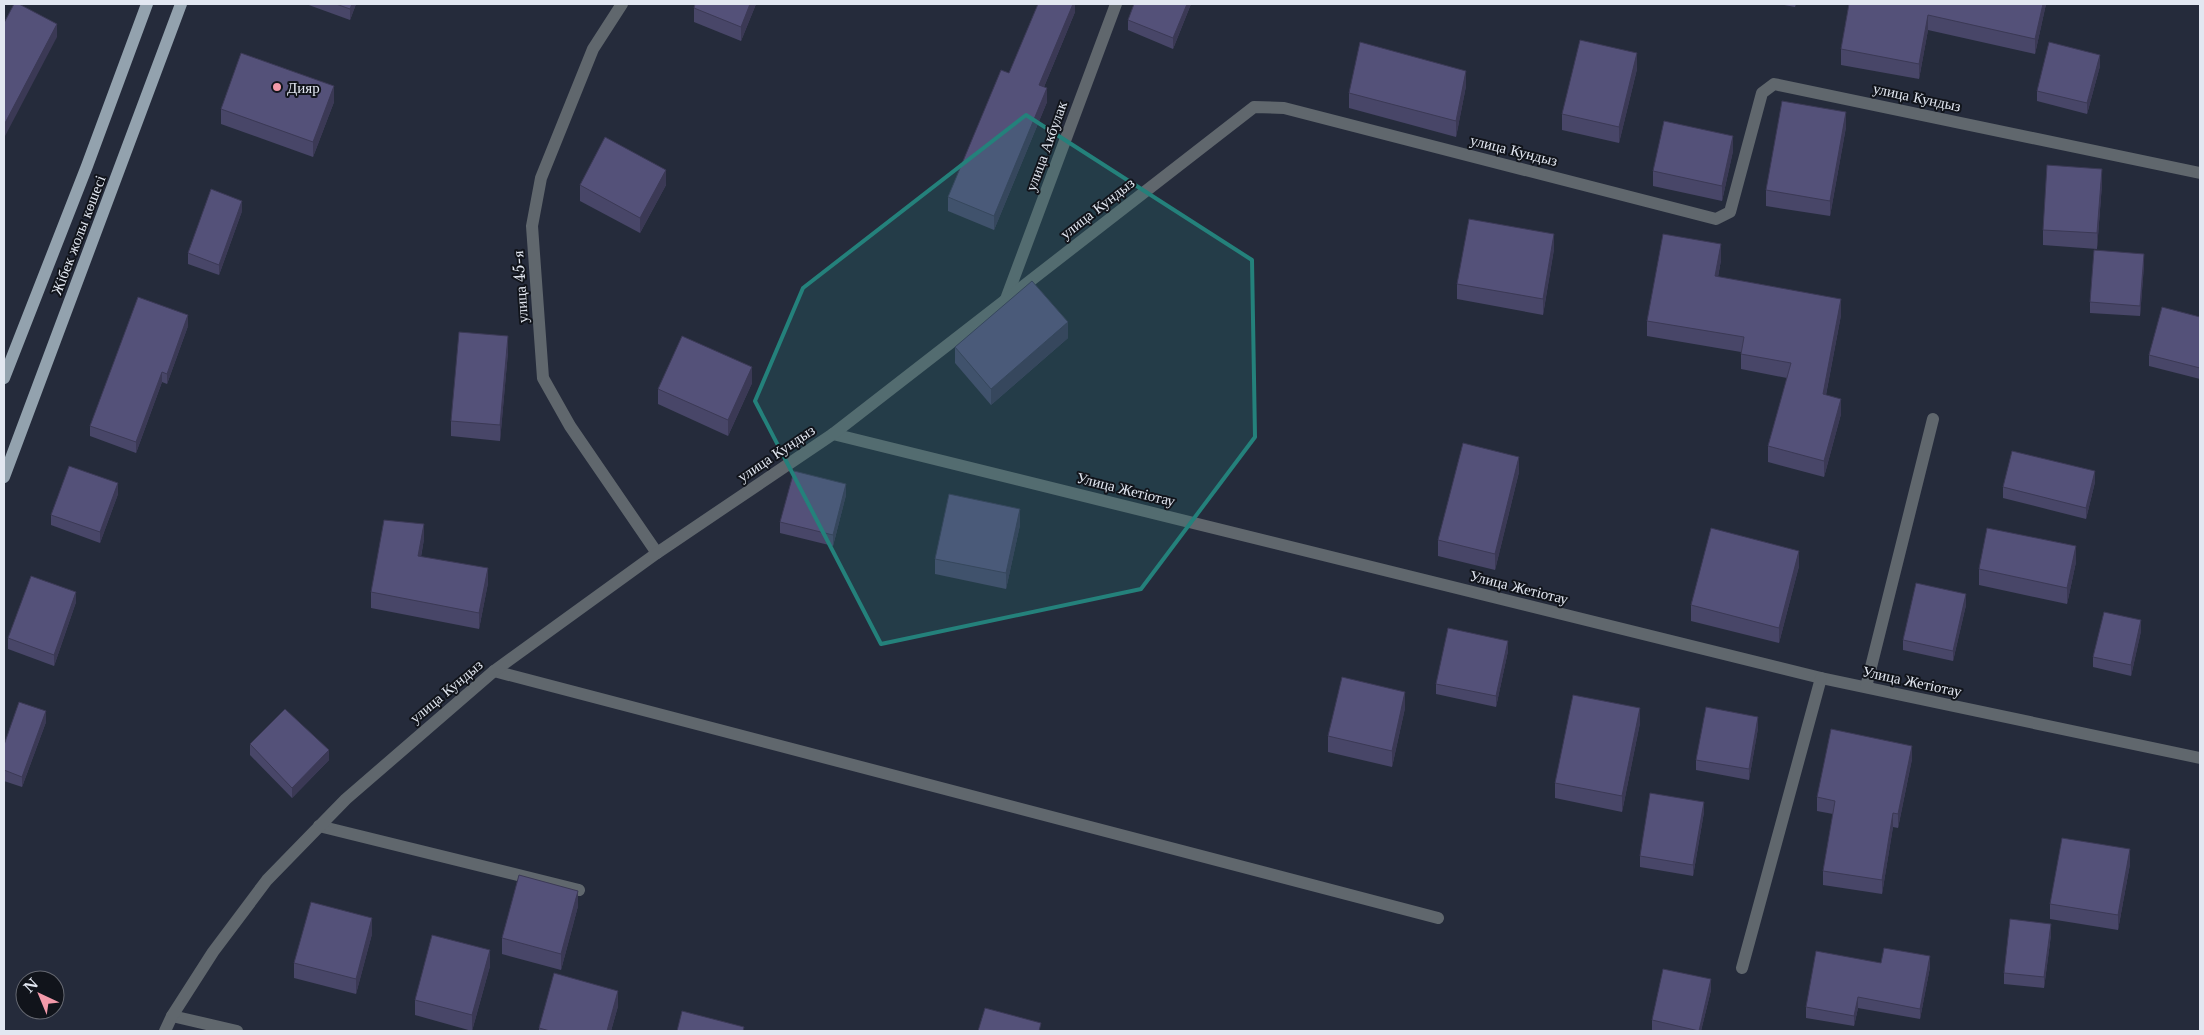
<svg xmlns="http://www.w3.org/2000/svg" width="2204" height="1035" font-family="'Libre Baskerville',serif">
	<rect width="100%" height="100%" fill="#252b3b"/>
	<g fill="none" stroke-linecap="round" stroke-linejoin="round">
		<g stroke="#60676d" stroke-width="12">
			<polyline points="622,4 593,49 541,178 532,226 543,378 570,426 657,553"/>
			<polyline points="1006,299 1116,4"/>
			<polyline points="833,434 1821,678 2200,758"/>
			<polyline points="494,671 1438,918"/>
			<polyline points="1866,687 1933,419"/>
			<polyline points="319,826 579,890"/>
			<polyline points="1742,968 1821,678"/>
			<polyline points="172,1016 237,1031"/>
			<polyline points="165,1031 172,1016 213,952 267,880 346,799 494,671 657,553 833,434 1254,107 1284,108 1716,219 1730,212 1762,93 1774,84 2200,173"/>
		</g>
		<g stroke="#93a2ae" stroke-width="12">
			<polyline points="4,378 87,166 147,4"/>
			<polyline points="4,477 181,4"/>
		</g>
	</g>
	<g fill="#484668">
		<polygon points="306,4 356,4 350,20"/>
		<polygon points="695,4 756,4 741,41 694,22 694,8"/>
		<polygon points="1075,4 1075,12 1044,87 1047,102 994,230 948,211 948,197 1009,73"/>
		<polygon points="1191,4 1173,49 1128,30 1128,20"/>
		<polygon points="1779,4 1796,4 1795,7"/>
		<polygon points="1849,4 2046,4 2035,54 1928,30 1919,79 1841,65 1841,49"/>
		<polygon points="2100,66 2087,114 2037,101 2037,91"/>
		<polygon points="1637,69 1619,143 1562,130 1562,114"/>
		<polygon points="1466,86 1456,137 1349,108 1349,93"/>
		<polygon points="334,102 313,157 221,124 221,109"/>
		<polygon points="1846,127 1830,216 1766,206 1766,190"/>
		<polygon points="1733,151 1722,201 1653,186 1653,171"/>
		<polygon points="2102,184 2097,249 2043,245 2043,230"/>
		<polygon points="580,185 666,185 640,233 580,201"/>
		<polygon points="242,211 219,275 188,264 188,253"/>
		<polygon points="1554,249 1543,315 1457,299 1457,284"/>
		<polygon points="1721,260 1718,277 1841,315 1826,395 1841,414 1824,477 1768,462 1768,446 1787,378 1741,369 1741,352 1647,336 1647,321"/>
		<polygon points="2144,265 2140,316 2090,313 2090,302"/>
		<polygon points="2200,317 2200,379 2149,366 2149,355"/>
		<polygon points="188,326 167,384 162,382 136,453 90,436 90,426"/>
		<polygon points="1068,338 991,405 955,363 955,347"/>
		<polygon points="508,352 500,441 451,436 451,421"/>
		<polygon points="752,383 728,436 658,404 658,389"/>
		<polygon points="1519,472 1495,570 1438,556 1438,540"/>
		<polygon points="2095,482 2086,519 2003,498 2003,487"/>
		<polygon points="118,494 100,543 51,525 51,515"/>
		<polygon points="846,495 833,546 780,533 780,522"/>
		<polygon points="1020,525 1006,589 935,574 935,559"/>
		<polygon points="424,539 421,557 488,583 479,629 371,608 371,592"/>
		<polygon points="2076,562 2067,604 1979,585 1979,569"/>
		<polygon points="1799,566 1779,643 1691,621 1691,605"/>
		<polygon points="76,602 54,666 8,649 8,638"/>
		<polygon points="1966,605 1953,661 1903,650 1903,640"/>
		<polygon points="2141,631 2131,676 2093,667 2093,657"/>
		<polygon points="1508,651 1496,707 1436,694 1436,684"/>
		<polygon points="1405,708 1392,767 1328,752 1328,736"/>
		<polygon points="46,722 22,787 4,781 4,745"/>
		<polygon points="1640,723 1622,812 1555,798 1555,783"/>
		<polygon points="1758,728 1749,780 1696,770 1696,760"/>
		<polygon points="250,744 329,760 292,798 250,755"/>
		<polygon points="1912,759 1898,828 1893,827 1882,894 1823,885 1823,871 1833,814 1817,811 1817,797"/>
		<polygon points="1704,812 1693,876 1640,867 1640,856"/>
		<polygon points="2130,864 2118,930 2050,919 2050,904"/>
		<polygon points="578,906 561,970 502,954 502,938"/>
		<polygon points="372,934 356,994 294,978 294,963"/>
		<polygon points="2051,935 2044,988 2004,984 2004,973"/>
		<polygon points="1881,963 1930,967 1920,1019 1858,1008 1854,1026 1806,1018 1806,1007"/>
		<polygon points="490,966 472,1031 415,1015 415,1000"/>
		<polygon points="1711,990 1701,1031 1652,1031 1652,1020"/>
		<polygon points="618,1006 611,1031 539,1031 539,1028"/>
	</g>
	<g fill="#3b3955">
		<polygon points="352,4 356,4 350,20 350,9"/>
		<polygon points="750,4 756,4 741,41 741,27"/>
		<polygon points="1071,4 1075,4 1075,12 1039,99 1039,85"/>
		<polygon points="1187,4 1191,4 1173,49 1173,38"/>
		<polygon points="2043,4 2046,4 2035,54 2035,39"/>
		<polygon points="1928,15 1928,30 1919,79 1919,64"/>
		<polygon points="57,24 57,37 4,138 4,125"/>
		<polygon points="1637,53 1637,69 1619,143 1619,127"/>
		<polygon points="2100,55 2100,66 2087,114 2087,103"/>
		<polygon points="1466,71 1466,86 1456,137 1456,121"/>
		<polygon points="334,86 334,102 313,157 313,142"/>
		<polygon points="1047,88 1047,102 994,230 994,216"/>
		<polygon points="1846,112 1846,127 1830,216 1830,201"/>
		<polygon points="1733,136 1733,151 1722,201 1722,186"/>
		<polygon points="2102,169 2102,184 2097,249 2097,233"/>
		<polygon points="666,170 666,185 640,233 640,218"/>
		<polygon points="242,201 242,211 219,275 219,265"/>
		<polygon points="1554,234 1554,249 1543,315 1543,299"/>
		<polygon points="1721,244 1721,260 1715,292 1715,276"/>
		<polygon points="2144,254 2144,265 2140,316 2140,306"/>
		<polygon points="1841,299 1841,315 1823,410 1823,394"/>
		<polygon points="188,315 188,326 167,384 167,374"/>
		<polygon points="1068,322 1068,338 991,405 991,389"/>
		<polygon points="508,336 508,352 500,441 500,425"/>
		<polygon points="752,367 752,383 728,436 728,420"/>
		<polygon points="162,372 162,382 136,453 136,442"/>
		<polygon points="1841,399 1841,414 1824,477 1824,461"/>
		<polygon points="1519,457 1519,472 1495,570 1495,554"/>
		<polygon points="2095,471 2095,482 2086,519 2086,508"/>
		<polygon points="118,483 118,494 100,543 100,532"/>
		<polygon points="846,484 846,495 833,546 833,535"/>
		<polygon points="1020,509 1020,525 1006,589 1006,573"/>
		<polygon points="424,524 424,539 418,572 418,556"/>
		<polygon points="2076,546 2076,562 2067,604 2067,588"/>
		<polygon points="1799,551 1799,566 1779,643 1779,628"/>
		<polygon points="488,568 488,583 479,629 479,613"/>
		<polygon points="76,592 76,602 54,666 54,655"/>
		<polygon points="1966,594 1966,605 1953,661 1953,651"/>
		<polygon points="2141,620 2141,631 2131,676 2131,665"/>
		<polygon points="1508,641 1508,651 1496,707 1496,696"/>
		<polygon points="1405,692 1405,708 1392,767 1392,751"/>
		<polygon points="1640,708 1640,723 1622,812 1622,796"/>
		<polygon points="46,711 46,722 22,787 22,777"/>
		<polygon points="1758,717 1758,728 1749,780 1749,769"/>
		<polygon points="1912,746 1912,759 1898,828 1898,814"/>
		<polygon points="329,750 329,760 292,798 292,788"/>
		<polygon points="1704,802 1704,812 1693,876 1693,865"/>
		<polygon points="1893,813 1893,827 1882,894 1882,880"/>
		<polygon points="2130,849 2130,864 2118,930 2118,915"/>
		<polygon points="578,891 578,906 561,970 561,954"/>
		<polygon points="372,918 372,934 356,994 356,979"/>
		<polygon points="2051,924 2051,935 2044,988 2044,977"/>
		<polygon points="490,950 490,966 472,1031 472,1015"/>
		<polygon points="1930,956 1930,967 1920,1019 1920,1009"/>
		<polygon points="1711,979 1711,990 1701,1031 1699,1031"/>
		<polygon points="618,991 618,1006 611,1031 607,1031"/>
		<polygon points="1858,997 1858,1008 1854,1026 1854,1016"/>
	</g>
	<g fill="#545179" stroke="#3b3955">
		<polygon points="14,4 19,4 57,24 4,125 4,23"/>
		<polygon points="336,4 352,4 350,9"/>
		<polygon points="695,4 750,4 741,27 694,8"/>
		<polygon points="1038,4 1073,4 1039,85 1047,88 994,216 948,197 1001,70 1009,73"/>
		<polygon points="1134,4 1187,4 1173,38 1128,20"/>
		<polygon points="1849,4 2043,4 2035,39 1928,15 1919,64 1841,49"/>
		<polygon points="1580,40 1637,53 1619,127 1562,114"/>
		<polygon points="1360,42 1466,71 1456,121 1349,93"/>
		<polygon points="2049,42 2100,55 2087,103 2037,91"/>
		<polygon points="241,53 334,86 313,142 221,109"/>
		<polygon points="1782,101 1846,112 1830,201 1766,190"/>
		<polygon points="1664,121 1733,136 1722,186 1653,171"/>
		<polygon points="605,137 666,170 640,218 580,185"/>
		<polygon points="2047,165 2102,169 2097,233 2043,230"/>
		<polygon points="211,189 242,201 219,265 188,253"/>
		<polygon points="1469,219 1554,234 1543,299 1457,284"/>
		<polygon points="1663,234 1721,244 1715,276 1841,299 1823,394 1841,399 1824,461 1768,446 1791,363 1741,354 1744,337 1647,321"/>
		<polygon points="2094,250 2144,254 2140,306 2090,302"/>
		<polygon points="1032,281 1068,322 991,389 955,347"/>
		<polygon points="138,297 188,315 167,374 162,372 136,442 90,426"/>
		<polygon points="2162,307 2200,317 2200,368 2149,355"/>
		<polygon points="459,332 508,336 500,425 451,421"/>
		<polygon points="682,336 752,367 728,420 658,389"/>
		<polygon points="1463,443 1519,457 1495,554 1438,540"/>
		<polygon points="2012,451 2095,471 2086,508 2003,487"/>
		<polygon points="69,466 118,483 100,532 51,515"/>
		<polygon points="794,471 846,484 833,535 780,522"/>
		<polygon points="949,494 1020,509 1006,573 935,559"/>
		<polygon points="384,520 424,524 418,556 488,568 479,613 371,592"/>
		<polygon points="1711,528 1799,551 1779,628 1691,605"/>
		<polygon points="1987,528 2076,546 2067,588 1979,569"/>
		<polygon points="31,576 76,592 54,655 8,638"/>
		<polygon points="1916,583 1966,594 1953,651 1903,640"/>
		<polygon points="2104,612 2141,620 2131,665 2093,657"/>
		<polygon points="1448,628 1508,641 1496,696 1436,684"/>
		<polygon points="1342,677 1405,692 1392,751 1328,736"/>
		<polygon points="1573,695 1640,708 1622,796 1555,783"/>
		<polygon points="19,702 46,711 22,777 4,770 4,745"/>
		<polygon points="1706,707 1758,717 1749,769 1696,760"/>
		<polygon points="285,709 329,750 292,788 250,744"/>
		<polygon points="1831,729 1912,746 1898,814 1893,813 1882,880 1823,871 1835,801 1817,797"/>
		<polygon points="1650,793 1704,802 1693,865 1640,856"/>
		<polygon points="2062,838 2130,849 2118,915 2050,904"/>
		<polygon points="519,875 578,891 561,954 502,938"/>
		<polygon points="311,902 372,918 356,979 294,963"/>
		<polygon points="2010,919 2051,924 2044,977 2004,973"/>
		<polygon points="432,935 490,950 472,1015 415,1000"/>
		<polygon points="1884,948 1930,956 1920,1009 1858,997 1854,1016 1806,1007 1816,951 1881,963"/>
		<polygon points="1663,969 1711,979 1699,1031 1652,1020"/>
		<polygon points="554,973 618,991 607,1031 550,1031 539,1028"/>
		<polygon points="985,1008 1041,1023 1039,1031 978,1031"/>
		<polygon points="682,1011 744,1027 743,1031 677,1031"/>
	</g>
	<path fill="#24817b" fill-opacity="0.2" stroke="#24817b" stroke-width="4" stroke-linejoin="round" d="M 1026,115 L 1252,260 L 1255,437 L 1141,589 L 881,644 L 755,401 L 803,288 Z"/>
	<circle fill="#f39aaa" stroke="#11141b" stroke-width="2" cx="277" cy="87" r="5"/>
	<g text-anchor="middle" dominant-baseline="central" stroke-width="4" stroke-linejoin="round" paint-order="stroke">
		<g font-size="15" fill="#e2e7f1" stroke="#11141b" text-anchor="start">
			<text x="287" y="87">Дияр</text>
		</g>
		<g font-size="15" fill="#e2e7f1" stroke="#11141b">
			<text transform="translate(1917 97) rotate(12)">улица Кундыз</text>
			<text transform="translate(1046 146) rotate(-70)">улица Акбулак</text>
			<text transform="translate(1514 150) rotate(14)">улица Кундыз</text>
			<text transform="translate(1097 208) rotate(-38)">улица Кундыз</text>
			<text transform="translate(78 235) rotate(-69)">Жібек жолы көшесі</text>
			<text transform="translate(520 287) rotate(-94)">улица 45-я</text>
			<text transform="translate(776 453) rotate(-34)">улица Кундыз</text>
			<text transform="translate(1126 489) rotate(14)">Улица Жетіотау</text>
			<text transform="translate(1519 587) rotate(14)">Улица Жетіотау</text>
			<text transform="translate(1912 681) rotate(12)">Улица Жетіотау</text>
			<text transform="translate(446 691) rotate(-40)">улица Кундыз</text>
		</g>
	</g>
	<rect width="2204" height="1035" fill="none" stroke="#e2e7f1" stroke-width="10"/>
	<g transform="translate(40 995) rotate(316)"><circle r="24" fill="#11141b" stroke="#656871"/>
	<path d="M0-4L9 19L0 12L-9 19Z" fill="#f39aaa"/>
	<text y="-8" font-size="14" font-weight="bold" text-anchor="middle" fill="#e2e7f1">N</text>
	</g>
</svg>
